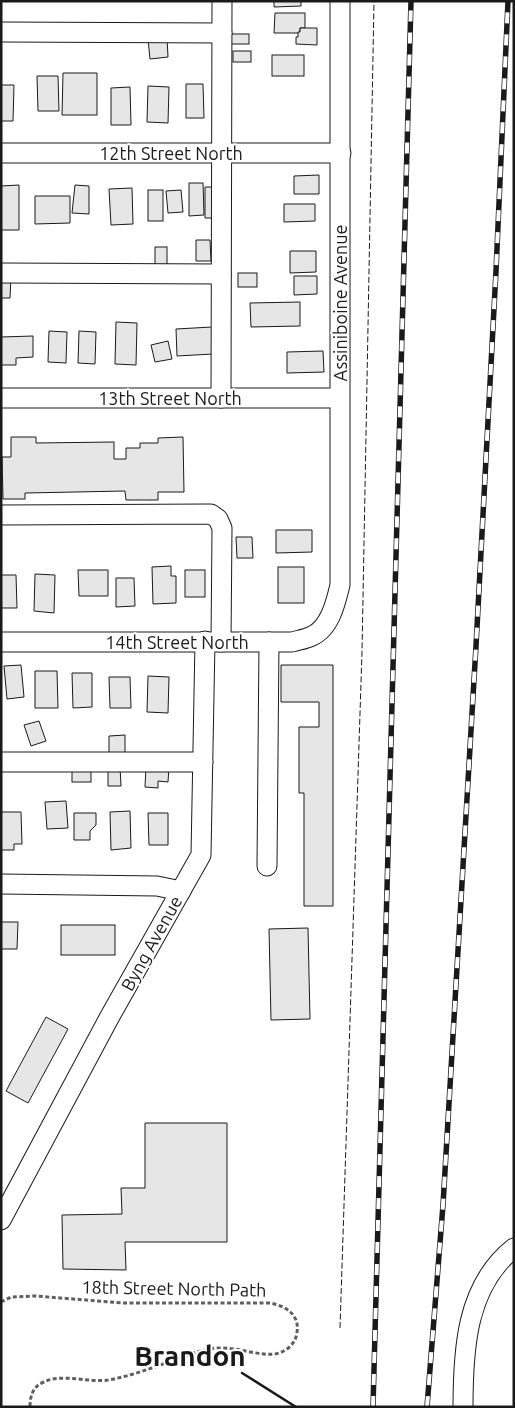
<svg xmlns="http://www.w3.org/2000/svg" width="515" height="1408" font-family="Ubuntu,sans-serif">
	<rect width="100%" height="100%" fill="#fff"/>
	<g fill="#e6e6e6" stroke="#1a1a1a">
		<polygon points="274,1 301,1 301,6 274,7"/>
		<polygon points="275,13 305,13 305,28 300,28 300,32 298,33 274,33"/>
		<polygon points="300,28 317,28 317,45 296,44 296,37 298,37 298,32 300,32"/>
		<rect x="228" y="34" width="21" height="10"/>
		<polygon points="167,37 168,57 150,59 148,39"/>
		<rect x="233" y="51" width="18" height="11"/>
		<rect x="272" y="55" width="32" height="21"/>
		<polygon points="63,73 97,73 97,115 62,115"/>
		<polygon points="37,76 58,76 59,111 38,111"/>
		<polygon points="186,84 203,84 204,118 186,118"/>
		<polygon points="1,85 14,85 13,121 1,121"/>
		<polygon points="148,86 169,87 168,123 147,122"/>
		<polygon points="130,87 131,125 111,125 111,88"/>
		<polygon points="319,175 319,194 294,194 294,176"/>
		<polygon points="189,183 203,183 204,215 189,216"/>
		<polygon points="19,185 19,230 1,230 1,186"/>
		<polygon points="75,185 89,186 89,214 72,213"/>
		<polygon points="205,187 219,187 220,218 205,218"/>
		<polygon points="132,188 133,224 111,225 109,189"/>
		<rect x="148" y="190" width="15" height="31"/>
		<polygon points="181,190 183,212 168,213 166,191"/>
		<polygon points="35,196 70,196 70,223 35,224"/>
		<polygon points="284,204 315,204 315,221 284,222"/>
		<polygon points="196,240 210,240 211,261 196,261"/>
		<rect x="155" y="247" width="12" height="20"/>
		<polygon points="290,251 316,251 316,272 290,273"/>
		<rect x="238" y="273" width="19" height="14"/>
		<polygon points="294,276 317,276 317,294 294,295"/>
		<polygon points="1,277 11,277 10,298 1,298"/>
		<polygon points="300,302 300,326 251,327 250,303"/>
		<polygon points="116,322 137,323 136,365 115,364"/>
		<polygon points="212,327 213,354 177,356 176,329"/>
		<polygon points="49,331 67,332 66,363 48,362"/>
		<polygon points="79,331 96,332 95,364 78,363"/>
		<polygon points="33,336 33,357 16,358 16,365 1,365 1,337"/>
		<polygon points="168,341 172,359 155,362 151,345"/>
		<polygon points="323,351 324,372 287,373 287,352"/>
		<polygon points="11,437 36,437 36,443 114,442 114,459 126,459 126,448 140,448 140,443 158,443 158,438 183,437 184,492 158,492 158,500 126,500 125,491 25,493 25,499 3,499 2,457 11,457"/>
		<polygon points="276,530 312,530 312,552 276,553"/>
		<polygon points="236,537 252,537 253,558 237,558"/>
		<polygon points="171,566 171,576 176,576 176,603 153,604 152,567"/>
		<rect x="278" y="567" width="26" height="36"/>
		<polygon points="78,570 108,570 108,596 79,596"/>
		<rect x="185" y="570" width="20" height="27"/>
		<polygon points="35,574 55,575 54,613 34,611"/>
		<polygon points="1,575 16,575 17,608 1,608"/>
		<polygon points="116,578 134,578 135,606 116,607"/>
		<polygon points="21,665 24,697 7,699 4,666"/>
		<polygon points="281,665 333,665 333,906 304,906 304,793 299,793 299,727 319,727 319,702 281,702"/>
		<polygon points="35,671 57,671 58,708 35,708"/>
		<polygon points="72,673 92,673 92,707 73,708"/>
		<polygon points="148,676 169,677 168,713 147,712"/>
		<polygon points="109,677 130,677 131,708 110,708"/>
		<polygon points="39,721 46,741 31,746 24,725"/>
		<polygon points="125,735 125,756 109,757 109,736"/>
		<polygon points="120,766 121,786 108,786 108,767"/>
		<polygon points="146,766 169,767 168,782 158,781 158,788 145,787"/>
		<rect x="72" y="767" width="19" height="15"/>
		<polygon points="66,801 68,828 47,829 45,802"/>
		<polygon points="130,811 131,848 111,850 110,812"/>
		<polygon points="1,812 21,812 22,844 14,844 14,850 1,850"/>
		<polygon points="74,813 96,813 96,825 90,831 90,840 74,840"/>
		<polygon points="148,813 168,813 168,845 149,845"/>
		<polygon points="1,922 18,922 17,949 1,949"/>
		<rect x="61" y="925" width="54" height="30"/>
		<polygon points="308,928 310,1019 271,1020 269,929"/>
		<polygon points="46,1017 68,1029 28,1103 6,1091"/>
		<polygon points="145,1123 227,1123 227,1242 125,1242 126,1270 63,1269 62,1215 122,1214 121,1188 145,1188"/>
	</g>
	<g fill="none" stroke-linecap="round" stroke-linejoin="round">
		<g stroke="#1a1a1a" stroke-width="21">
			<g id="minor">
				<polyline points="1,32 222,33"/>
				<polyline points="1,153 341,153"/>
				<polyline points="1,273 221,274"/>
				<polyline points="1,398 339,398"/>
				<polyline points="221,398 222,1"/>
				<polyline points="1,515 211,514 218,519 222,528 221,642"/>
				<path d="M 1,642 L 292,642 C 299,640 306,639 312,636 C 330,628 336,602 340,585 L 340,1"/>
				<polyline points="1,762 203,762"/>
				<polyline points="267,866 269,642"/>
				<polyline points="1,884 157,886 181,891"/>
				<polyline points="1,1220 109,1018 201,855 205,641"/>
				<path d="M 463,1407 C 463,1350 466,1286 514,1248"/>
			</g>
		</g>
		<path stroke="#5f5f5f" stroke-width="3" stroke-dasharray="4 2.5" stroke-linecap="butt" d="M 1,1302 L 11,1297 L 35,1296 L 124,1303 L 269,1303 C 284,1305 300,1314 297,1332 C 296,1344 286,1352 275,1354 C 258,1356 237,1347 218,1348 C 202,1349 188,1355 174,1360 C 152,1368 131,1376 108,1380 C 88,1383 61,1373 44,1382 C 33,1386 30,1396 30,1407"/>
		<use href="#minor" stroke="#fff" stroke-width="19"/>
		<g stroke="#1a1a1a" stroke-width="5.5">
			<g id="rail">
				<polyline points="373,1407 411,1"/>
				<polyline points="427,1407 443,1205 476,646 496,271 508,1"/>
			</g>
		</g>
		<use href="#rail" stroke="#fff" stroke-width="4" stroke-dasharray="11" stroke-linecap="butt"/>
		<polyline stroke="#1a1a1a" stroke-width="1" stroke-dasharray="6 2.5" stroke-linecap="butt" points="340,1328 362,652 374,1"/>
		<polyline stroke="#1a1a1a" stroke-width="2.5" points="242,1373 296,1407"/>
	</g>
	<g text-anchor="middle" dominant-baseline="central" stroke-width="4" stroke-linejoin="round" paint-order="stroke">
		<g font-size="18" fill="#1a1a1a" stroke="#fff">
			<text x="171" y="153">12th Street North</text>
			<text transform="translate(340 303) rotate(-90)">Assiniboine Avenue</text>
			<text x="170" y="398">13th Street North</text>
			<text x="177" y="642">14th Street North</text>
			<text transform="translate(151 943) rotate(-61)">Byng Avenue</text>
			<text transform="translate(174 1288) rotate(1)">18th Street North Path</text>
		</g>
		<g font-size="28" font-weight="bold" fill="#1a1a1a" stroke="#fff">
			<text x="190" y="1355">Brandon</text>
		</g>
	</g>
	<rect width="515" height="1408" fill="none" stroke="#1a1a1a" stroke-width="5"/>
</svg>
